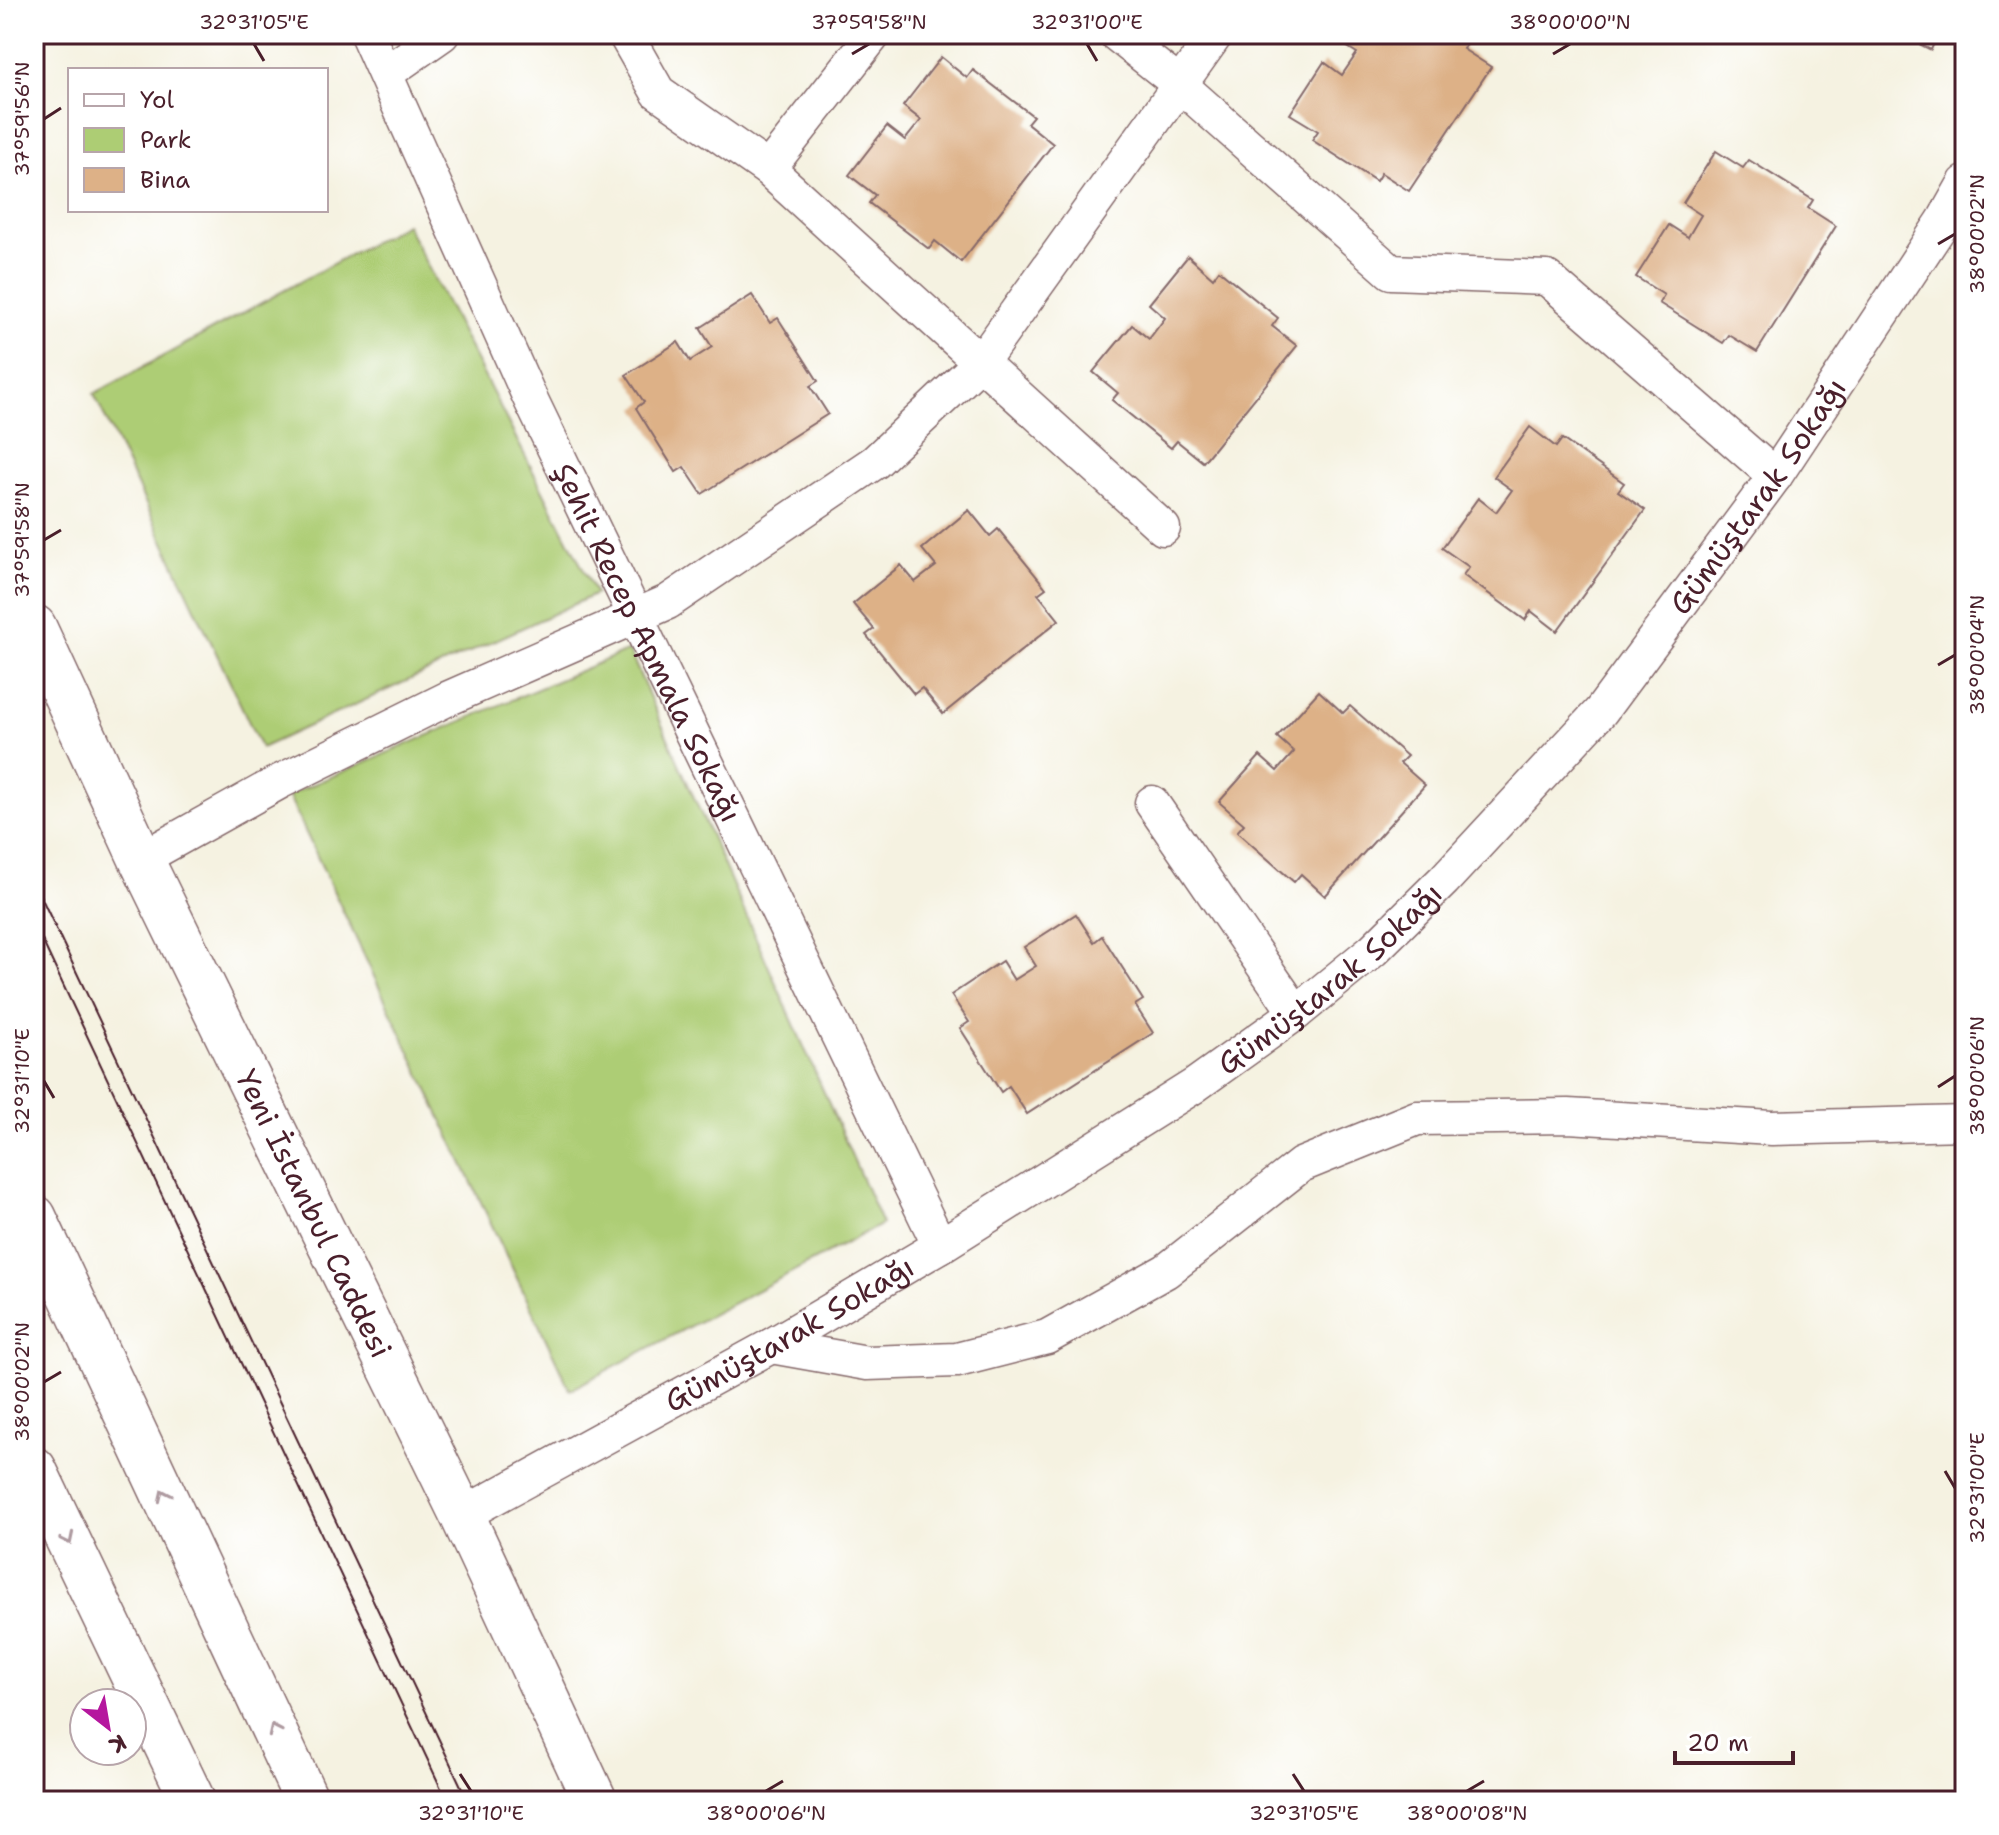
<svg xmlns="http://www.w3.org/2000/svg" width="1999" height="1835" font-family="'Shantell Sans',sans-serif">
	<rect width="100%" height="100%" fill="#fff"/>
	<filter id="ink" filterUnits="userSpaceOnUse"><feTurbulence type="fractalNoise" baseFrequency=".0125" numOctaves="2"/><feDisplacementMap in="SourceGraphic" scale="16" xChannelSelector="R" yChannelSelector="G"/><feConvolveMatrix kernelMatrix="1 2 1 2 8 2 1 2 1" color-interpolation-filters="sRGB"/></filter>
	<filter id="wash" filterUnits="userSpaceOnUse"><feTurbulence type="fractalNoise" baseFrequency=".006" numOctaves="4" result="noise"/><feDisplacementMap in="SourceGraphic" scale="32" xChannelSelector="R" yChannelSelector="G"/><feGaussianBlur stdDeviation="1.8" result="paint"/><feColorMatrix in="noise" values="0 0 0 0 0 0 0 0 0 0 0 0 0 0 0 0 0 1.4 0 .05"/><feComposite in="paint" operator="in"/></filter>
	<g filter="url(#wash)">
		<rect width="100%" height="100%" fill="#f5f2e1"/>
		<g fill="#adcd74" stroke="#7c7650" stroke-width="2">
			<polygon points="406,224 596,594 261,748 94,394"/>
			<polygon points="629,650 882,1224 570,1390 288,795"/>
		</g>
		<g id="blocks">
			<g fill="#ddb187">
				<polygon points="1343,34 1458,34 1468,40 1463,49 1491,67 1409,191 1381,173 1376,181 1312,140 1318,131 1290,114 1324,62 1342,75 1357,53 1338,41"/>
				<polygon points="1876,34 1938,34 1931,50 1901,35 1897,44"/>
				<polygon points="941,57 967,78 973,70 1033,116 1027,123 1053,144 961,262 935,241 929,249 869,203 875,195 849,175 887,126 905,140 921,120 903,106"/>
				<polygon points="1716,151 1743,168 1749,160 1813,200 1808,208 1836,226 1757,352 1729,335 1723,343 1659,303 1664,295 1636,277 1669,225 1688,237 1701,215 1683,203"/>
				<polygon points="1188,256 1213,278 1219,270 1278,318 1272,326 1297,346 1203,462 1177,441 1171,448 1112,400 1118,393 1093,372 1132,325 1149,339 1165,318 1149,304"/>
				<polygon points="752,295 770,323 778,318 818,381 810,386 828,414 702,494 684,467 676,472 636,408 644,402 626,375 678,342 690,361 712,347 700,328"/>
				<polygon points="1530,427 1556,447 1562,439 1624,483 1618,491 1645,510 1557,631 1531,611 1525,620 1463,575 1469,567 1442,548 1478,498 1496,512 1512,490 1494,477"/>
				<polygon points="969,510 990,536 998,529 1046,588 1038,594 1059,620 943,714 922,688 914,694 866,635 874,629 853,604 901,565 915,582 936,566 922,549"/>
				<polygon points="1319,691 1343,713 1350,706 1407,756 1400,763 1425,785 1325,896 1301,874 1294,882 1237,832 1244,824 1219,802 1260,756 1277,771 1294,752 1277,737"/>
				<polygon points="1076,914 1094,942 1102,936 1143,1000 1135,1005 1153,1033 1027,1114 1009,1086 1001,1092 960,1028 969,1022 951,995 1002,961 1014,980 1036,966 1024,947"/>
			</g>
		</g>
	</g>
	<g filter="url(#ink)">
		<use href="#blocks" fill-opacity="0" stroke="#86696b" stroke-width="2"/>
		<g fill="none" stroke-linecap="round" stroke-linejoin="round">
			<g stroke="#86696b" stroke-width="37">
				<g id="minor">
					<path id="s1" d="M 367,34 L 530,398 L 940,1246"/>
					<polyline points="625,34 658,92 768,169 1163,528"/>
					<polyline points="1116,34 1179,84 1391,272 1547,278 1775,476"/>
					<polyline points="386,73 442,34"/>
					<polyline points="768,169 874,34"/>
					<polyline points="1152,803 1296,1013"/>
					<polyline points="141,859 279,782 447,699 668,602 875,462 981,362 1216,34"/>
					<polyline points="771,1346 867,1363 957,1360 1047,1337 1166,1271 1301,1165 1417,1118 1568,1116 1772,1128 1965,1123"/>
					<path id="s2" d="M 462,1515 L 771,1346 L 940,1246 L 1194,1086 L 1296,1013 L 1373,950 L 1444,880 L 1601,711 L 1775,476 L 1943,222 L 1965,183"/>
				</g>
			</g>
			<g stroke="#86696b" stroke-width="47">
				<g id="tertiary">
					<path id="s3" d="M 34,627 L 141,859 L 462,1515 L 595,1801"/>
				</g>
			</g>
			<g stroke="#86696b" stroke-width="47">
				<g id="trunk">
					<polyline points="34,1217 307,1801"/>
					<polyline points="34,1469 193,1801"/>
				</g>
			</g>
			<use href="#minor" stroke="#fff" stroke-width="34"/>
			<use href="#tertiary" stroke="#fff" stroke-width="44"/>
			<use href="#trunk" stroke="#fff" stroke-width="44"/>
			<g stroke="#4a1f2b" stroke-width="2">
				<polyline points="34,882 468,1801"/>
				<polyline points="34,923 447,1801"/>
			</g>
		</g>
		<defs><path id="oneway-chevron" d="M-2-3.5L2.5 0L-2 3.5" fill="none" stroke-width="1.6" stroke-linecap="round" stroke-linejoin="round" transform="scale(2)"/></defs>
		<g stroke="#ae9aa0">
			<use href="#oneway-chevron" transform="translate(164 1495) rotate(-115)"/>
			<use href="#oneway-chevron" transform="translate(68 1539) rotate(64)"/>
			<use href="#oneway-chevron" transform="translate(274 1730) rotate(-115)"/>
		</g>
	</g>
	<path fill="none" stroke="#4a1f2b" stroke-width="3" d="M 254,44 L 264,61M 1087,44 L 1097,61M 852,54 L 869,44M 1553,54 L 1570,44M 44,119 L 61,108M 1938,244 L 1955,234M 44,540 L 61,530M 1938,665 L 1955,655M 44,1081 L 54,1098M 1938,1087 L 1955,1076M 44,1382 L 61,1372M 1945,1471 L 1955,1488M 460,1774 L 471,1791M 1293,1774 L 1304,1791M 766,1791 L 783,1781M 1467,1791 L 1484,1781"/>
	<g text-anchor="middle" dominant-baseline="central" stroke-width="7" stroke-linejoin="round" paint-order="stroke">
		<g font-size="30" fill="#4a1f2b" stroke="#fff">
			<text stroke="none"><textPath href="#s2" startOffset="1670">Gümüştarak Sokağı</textPath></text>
			<text stroke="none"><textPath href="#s1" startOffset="670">Şehit Recep Apmala Sokağı</textPath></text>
			<text stroke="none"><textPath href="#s2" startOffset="1022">Gümüştarak Sokağı</textPath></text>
			<text stroke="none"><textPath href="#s3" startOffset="650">Yeni İstanbul Caddesi</textPath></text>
			<text stroke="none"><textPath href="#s2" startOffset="374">Gümüştarak Sokağı</textPath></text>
		</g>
	</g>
	<rect width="1999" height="1835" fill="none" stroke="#fff" stroke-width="88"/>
	<rect x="68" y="68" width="260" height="144" fill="#ffffff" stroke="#b7a5aa" stroke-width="2"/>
	<rect x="84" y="94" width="40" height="12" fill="#ffffff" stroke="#b7a5aa" stroke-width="2"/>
	<text x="140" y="108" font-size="24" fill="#4a1f2b">Yol</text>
	<rect x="84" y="128" width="40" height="24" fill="#adcd74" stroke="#b7a5aa" stroke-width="2"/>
	<text x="140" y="148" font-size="24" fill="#4a1f2b">Park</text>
	<rect x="84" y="168" width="40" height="24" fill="#ddb187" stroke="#b7a5aa" stroke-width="2"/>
	<text x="140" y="188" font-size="24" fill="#4a1f2b">Bina</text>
	<g transform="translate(108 1727) rotate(149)"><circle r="38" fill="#ffffff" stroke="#b7a5aa" stroke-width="2"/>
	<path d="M0-6L14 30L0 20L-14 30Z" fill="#b5179e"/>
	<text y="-12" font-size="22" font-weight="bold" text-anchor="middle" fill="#4a1f2b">K</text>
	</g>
	<path d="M1675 1751v12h118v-12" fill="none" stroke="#4a1f2b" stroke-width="4"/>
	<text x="1687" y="1751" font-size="24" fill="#4a1f2b" stroke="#ffffff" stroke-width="6" paint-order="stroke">20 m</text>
	<rect x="44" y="44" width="1911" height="1747" fill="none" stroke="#4a1f2b" stroke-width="3"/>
	<g font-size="20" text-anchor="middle" fill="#4a1f2b">
		<text x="254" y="29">32°31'05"E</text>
		<text x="869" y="29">37°59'58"N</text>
		<text x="1087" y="29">32°31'00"E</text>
		<text x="1570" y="29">38°00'00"N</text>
		<text transform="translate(22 119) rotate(-90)" y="7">37°59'56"N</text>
		<text transform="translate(1977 234) rotate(-90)" y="7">38°00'02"N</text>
		<text transform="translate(22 540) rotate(-90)" y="7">37°59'58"N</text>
		<text transform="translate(1977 655) rotate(-90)" y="7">38°00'04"N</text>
		<text transform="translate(1977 1076) rotate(-90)" y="7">38°00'06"N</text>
		<text transform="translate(22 1081) rotate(-90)" y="7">32°31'10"E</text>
		<text transform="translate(22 1382) rotate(-90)" y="7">38°00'02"N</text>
		<text transform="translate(1977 1488) rotate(-90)" y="7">32°31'00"E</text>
		<text x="471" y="1820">32°31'10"E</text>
		<text x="766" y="1820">38°00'06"N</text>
		<text x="1304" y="1820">32°31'05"E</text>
		<text x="1467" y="1820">38°00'08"N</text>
	</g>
</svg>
